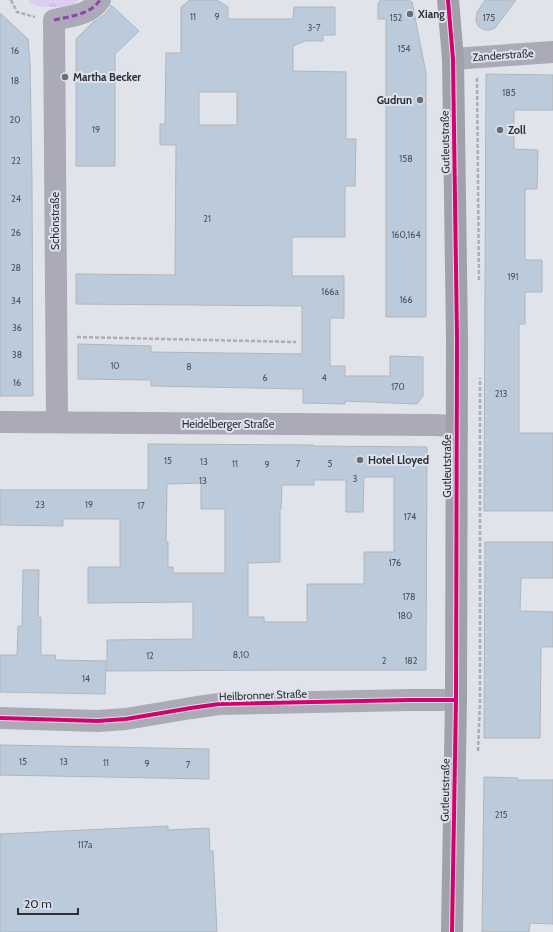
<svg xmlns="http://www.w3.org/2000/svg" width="553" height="932" font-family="Cabin,sans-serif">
	<defs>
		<pattern id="park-tufts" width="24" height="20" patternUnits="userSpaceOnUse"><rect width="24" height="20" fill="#ddcef1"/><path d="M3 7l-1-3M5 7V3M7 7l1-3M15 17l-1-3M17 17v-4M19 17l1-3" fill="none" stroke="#beb1cf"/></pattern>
	</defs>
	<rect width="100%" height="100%" fill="#e1e3ea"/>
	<polygon fill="url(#park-tufts)" points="28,0 79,0 71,7 42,7 30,3"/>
	<g fill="#bccbdb" stroke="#b2b5ba" fill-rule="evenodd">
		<path d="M 190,0 L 217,0 L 228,7 L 228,19 L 293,19 L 294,7 L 335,7 L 335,35 L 323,35 L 323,41 L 305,41 L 293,46 L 293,71 L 346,72 L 346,139 L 356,139 L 355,186 L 345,186 L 345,237 L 292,237 L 292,276 L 344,276 L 344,318 L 330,318 L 330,366 L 345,366 L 345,376 L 390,376 L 390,356 L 423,357 L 423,396 L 417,404 L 345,401 L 345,404 L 303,403 L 303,389 L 151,386 L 151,380 L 78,379 L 78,344 L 151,346 L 151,352 L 302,354 L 302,306 L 76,304 L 76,274 L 175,275 L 176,145 L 160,145 L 160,124 L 165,124 L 166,53 L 181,53 L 181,7 ZM 199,92 L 237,92 L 237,125 L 199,125 Z"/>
		<polygon points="380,0 410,0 410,2 412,2 426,73 426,317 386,317 386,19 378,19 378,3 380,3"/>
		<polygon points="485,0 516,0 495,28 490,30 485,30 479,27 476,21 477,12"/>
		<polygon points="111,5 139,31 115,54 115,166 76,166 76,39 93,22 104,15 110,8"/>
		<polygon points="0,13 28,39 30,61 32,180 33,396 0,396"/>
		<polygon points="486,74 553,75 553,110 514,110 514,149 538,150 537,189 525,189 525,260 542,260 542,292 525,292 525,324 519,324 519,433 553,433 553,511 484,511"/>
		<path d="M 148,444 L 314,445 L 314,446 L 427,447 L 426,670 L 289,670 L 107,671 L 107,640 L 193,639 L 193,602 L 88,603 L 88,567 L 120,567 L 120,519 L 63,519 L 63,526 L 0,525 L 0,490 L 148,490 ZM 364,477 L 394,477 L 394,552 L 364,552 L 364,584 L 307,584 L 307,622 L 264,622 L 264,617 L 248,617 L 248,563 L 280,562 L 280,509 L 281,509 L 282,485 L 314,485 L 314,480 L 346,480 L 346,512 L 363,512 ZM 201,483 L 201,509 L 225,509 L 225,573 L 173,573 L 173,567 L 168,567 L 168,542 L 166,542 L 167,484 Z"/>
		<polygon points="485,542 553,542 553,578 521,578 520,611 553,612 553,647 541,647 540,738 484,738"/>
		<polygon points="23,570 39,570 38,618 41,617 41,655 55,655 56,660 106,661 105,694 0,692 0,655 17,655 18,626 22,626"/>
		<polygon points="0,745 209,749 209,779 0,775"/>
		<polygon points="484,777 518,778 518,780 553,780 553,924 530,923 529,932 482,932"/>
		<polygon points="168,826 168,830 209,828 210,851 213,851 217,932 0,932 0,834"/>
	</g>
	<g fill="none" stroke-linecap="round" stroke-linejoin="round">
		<g stroke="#acadb6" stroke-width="2.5" stroke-dasharray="4 2" stroke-linecap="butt">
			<polyline points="11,0 17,12 35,17"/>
			<polyline points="477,78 479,281"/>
			<polyline points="77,337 296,342"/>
			<polyline points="478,751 480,702 480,378"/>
		</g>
		<g stroke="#ababb8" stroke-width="22">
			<polyline points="453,59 553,52"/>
			<polyline points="0,422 433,425 457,426"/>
			<path d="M 57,422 L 54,20 C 71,16 90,15 100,0"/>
			<polyline points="0,718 98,721 126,719 191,708 219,704 410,700 456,700"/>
		</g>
		<polyline stroke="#a1a1ae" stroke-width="22" points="448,0 453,59 457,338 456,700 452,932"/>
		<path stroke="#8e44ad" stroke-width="3" stroke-dasharray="6 3" stroke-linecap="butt" d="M 54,20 C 71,16 90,15 100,0"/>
		<g stroke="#dde2ee" stroke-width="6">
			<g id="cycleway">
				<polyline points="448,0 453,59 457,338 456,700 452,932"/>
				<polyline points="0,718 98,721 126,719 191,708 219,704 410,700 456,700"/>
			</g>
		</g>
		<use href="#cycleway" stroke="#d6006c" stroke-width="4"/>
	</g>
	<g fill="#6b6d72" stroke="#dde2ee" stroke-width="1.5">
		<circle cx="410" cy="14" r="4"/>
		<circle cx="65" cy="77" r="4"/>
		<circle cx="420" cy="100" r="4"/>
		<circle cx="500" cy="130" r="4"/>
		<circle cx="360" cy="460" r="4"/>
	</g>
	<g text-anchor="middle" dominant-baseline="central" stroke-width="4" stroke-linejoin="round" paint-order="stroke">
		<g font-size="9" fill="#50555c">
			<text x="193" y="16">11</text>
			<text x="217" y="16">9</text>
			<text x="396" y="17">152</text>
			<text x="489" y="17">175</text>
			<text x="314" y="27">3-7</text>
			<text x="404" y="48">154</text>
			<text x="15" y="50">16</text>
			<text x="15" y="80">18</text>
			<text x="509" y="92">185</text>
			<text x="15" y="119">20</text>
			<text x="96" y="129">19</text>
			<text x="406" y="158">158</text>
			<text x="16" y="160">22</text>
			<text x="16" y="198">24</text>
			<text x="207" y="218">21</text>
			<text x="16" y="232">26</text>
			<text x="406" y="234">160,164</text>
			<text x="16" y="267">28</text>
			<text x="513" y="276">191</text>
			<text x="330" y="291">166a</text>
			<text x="406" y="299">166</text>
			<text x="16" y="300">34</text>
			<text x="17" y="327">36</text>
			<text x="17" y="354">38</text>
			<text x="115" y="365">10</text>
			<text x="189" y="366">8</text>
			<text x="265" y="377">6</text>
			<text x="324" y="377">4</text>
			<text x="17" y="382">16</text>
			<text x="398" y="386">170</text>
			<text x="501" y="393">213</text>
			<text x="168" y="460">15</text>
			<text x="204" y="461">13</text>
			<text x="235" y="463">11</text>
			<text x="298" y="463">7</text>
			<text x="330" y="463">5</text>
			<text x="267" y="464">9</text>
			<text x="355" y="478">3</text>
			<text x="203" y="480">13</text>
			<text x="40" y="504">23</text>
			<text x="89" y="504">19</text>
			<text x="141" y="505">17</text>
			<text x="410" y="516">174</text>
			<text x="395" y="562">176</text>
			<text x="409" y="596">178</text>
			<text x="405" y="615">180</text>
			<text x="241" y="654">8,10</text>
			<text x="150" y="655">12</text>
			<text x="384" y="660">2</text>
			<text x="411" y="660">182</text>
			<text x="86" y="678">14</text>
			<text x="23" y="761">15</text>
			<text x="64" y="761">13</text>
			<text x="106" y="762">11</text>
			<text x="147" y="763">9</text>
			<text x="188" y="764">7</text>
			<text x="501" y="814">215</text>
			<text x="85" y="844">117a</text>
		</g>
		<g font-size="11" font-weight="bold" fill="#2c2e32" stroke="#dde2ee" text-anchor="start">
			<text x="418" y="14">Xiang</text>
			<text x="73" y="77">Martha Becker</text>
			<text x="412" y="100" text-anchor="end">Gudrun</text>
			<text x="508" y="130">Zoll</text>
			<text x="368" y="460">Hotel Lloyed</text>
		</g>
		<g font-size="11" fill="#2c2e32" stroke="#dde2ee">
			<text transform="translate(503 55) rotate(-4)">Zanderstraße</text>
			<text transform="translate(445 142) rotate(-91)">Gutleutstraße</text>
			<text transform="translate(55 221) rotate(-90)">Schönstraße</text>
			<text x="228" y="424">Heidelberger Straße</text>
			<text transform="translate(447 466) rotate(-90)">Gutleutstraße</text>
			<text transform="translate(263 695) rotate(-2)">Heilbronner Straße</text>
			<text transform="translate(445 790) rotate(-89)">Gutleutstraße</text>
		</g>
	</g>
	<path d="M18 908v6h60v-6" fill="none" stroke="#2c2e32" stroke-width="2"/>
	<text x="24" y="908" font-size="12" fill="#2c2e32" stroke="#dde2ee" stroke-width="3" paint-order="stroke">20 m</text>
</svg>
